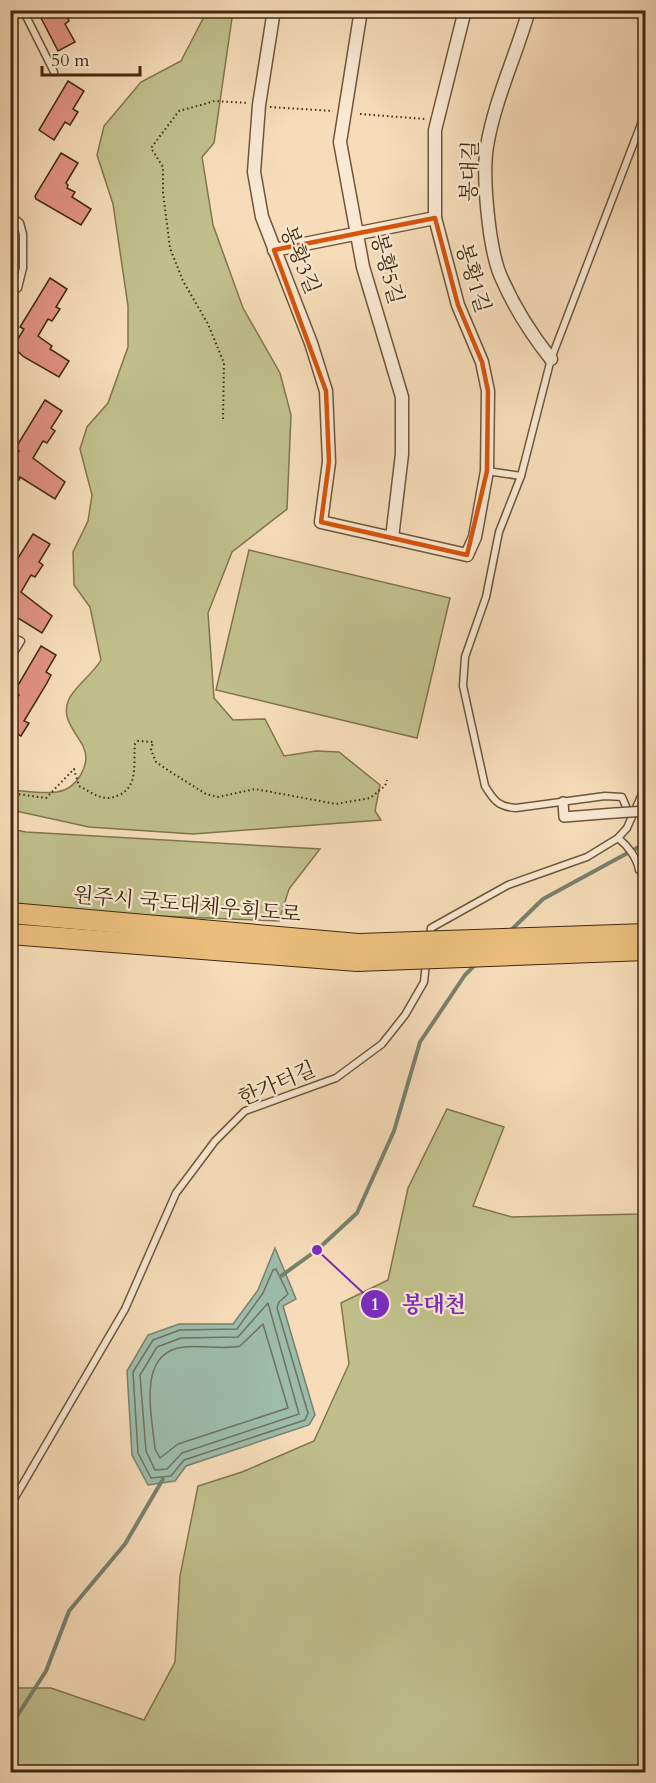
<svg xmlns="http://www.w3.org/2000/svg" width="656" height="1783" font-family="Cardo,'Noto Serif KR',serif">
	<rect width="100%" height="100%" fill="#f6dcb9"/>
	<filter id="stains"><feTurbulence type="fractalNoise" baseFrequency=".00333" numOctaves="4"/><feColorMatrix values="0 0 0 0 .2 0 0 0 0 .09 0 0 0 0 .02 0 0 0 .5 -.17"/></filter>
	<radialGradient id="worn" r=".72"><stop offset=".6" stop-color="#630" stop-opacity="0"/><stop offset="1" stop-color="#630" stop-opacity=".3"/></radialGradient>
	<g fill="#c0bf8c" stroke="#80744e" stroke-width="1.5">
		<path d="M 207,11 L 233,11 L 214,143 L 202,157 L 213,225 L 243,308 L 280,373 L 291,415 L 287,509 L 232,552 L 208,613 L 214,698 L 233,720 L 265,719 L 284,756 L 316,751 L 339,752 L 380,785 L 375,811 L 381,820 L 193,834 L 89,827 L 11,810 L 11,790 C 25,791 43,794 57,792 C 77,789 92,764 83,746 C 76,732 60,718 69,699 C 76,685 93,674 101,660 L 90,607 L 74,585 L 73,552 L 88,521 L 92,495 L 80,449 L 87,427 L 108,403 L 128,347 L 128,306 L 113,204 L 97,155 L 104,126 L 141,82 L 181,61 Z"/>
		<polygon points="249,550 450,598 417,738 216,690"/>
		<polygon points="10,829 26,832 320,849 289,889 279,921 61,912 11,907"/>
		<polygon points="447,1109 504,1127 473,1206 512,1217 640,1214 645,1204 645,1772 11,1772 11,1688 51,1688 144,1720 175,1662 180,1576 198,1486 242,1472 314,1441 349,1364 341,1303 388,1280 408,1188"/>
	</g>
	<polygon fill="#9dbcac" stroke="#78816d" stroke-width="1.5" points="275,1248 296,1299 283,1306 315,1415 309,1425 186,1466 175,1481 148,1485 132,1455 127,1371 148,1335 179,1324 233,1324 258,1290"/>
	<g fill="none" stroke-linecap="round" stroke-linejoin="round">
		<g stroke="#6f725e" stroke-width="1.5">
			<polygon points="276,1269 288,1294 279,1302 277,1308 308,1413 305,1420 184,1460 171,1476 151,1478 138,1453 133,1372 153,1340 180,1330 237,1329 263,1293 273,1270"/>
			<polygon points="268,1303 299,1414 182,1453 167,1469 155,1470 146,1451 140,1375 157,1347 181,1338 238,1337"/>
			<path d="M 263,1324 L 288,1408 L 178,1444 L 160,1458 L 155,1449 C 152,1415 136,1352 184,1347 C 203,1345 222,1350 240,1346 Z"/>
		</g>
		<g stroke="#78816d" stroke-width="4">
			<polyline points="509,932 543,899 646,843"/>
			<polyline points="281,1276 317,1250 357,1213 394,1131 420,1042 465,975 475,965"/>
			<polyline points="10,1727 46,1671 69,1611 125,1544 163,1479"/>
		</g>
	</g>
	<g fill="#e39385" stroke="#41290f" stroke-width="1.5">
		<polygon points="37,10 64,10 69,21 65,24 75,42 58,51"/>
		<polygon points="68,81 84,91 73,109 78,112 70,125 65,122 54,140 39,130"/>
		<polygon points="61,153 78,163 66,183 68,185 67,188 75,192 72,197 91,209 81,225 36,199 35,196"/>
		<polygon points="50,278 67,289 56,307 60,309 52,321 48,319 38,336 52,346 50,349 69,361 59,377 24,357 13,347 24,329 20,327"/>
		<polygon points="45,400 62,411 51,428 55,431 47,443 43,441 33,458 65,482 55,499 20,477 19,480 10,475 10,466 19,451 15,449"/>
		<polygon points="33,534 50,544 39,562 43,565 35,577 31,575 21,592 52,616 42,633 10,613 10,571"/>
		<polygon points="41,646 56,655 46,672 51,675 47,683 24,721 29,723 21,736 10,730 10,709 19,695 14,692"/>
	</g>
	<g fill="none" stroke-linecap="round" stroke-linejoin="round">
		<g stroke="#6e563a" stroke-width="9">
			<g id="service">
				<polyline points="23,10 54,72"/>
				<polyline points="10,214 20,223 23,234 23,268 18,288 10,294"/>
				<polyline points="487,471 521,476"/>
				<polyline points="10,636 21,641 10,659"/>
				<path d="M 630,816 L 622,797 L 605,796 L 516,808 C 499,807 494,801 485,786 L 463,686 L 465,657 L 486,597 L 499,532 L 521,476 L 551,359 L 646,111"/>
				<path d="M 618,838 C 628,846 637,858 639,870 L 646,870"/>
				<polyline points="430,937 431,928 508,885 587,857 618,838 627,828 646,785"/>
				<polyline points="10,1506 125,1309 176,1193 215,1141 245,1111 336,1078 382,1044 405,1015 424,982 426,962"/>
			</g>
		</g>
		<g stroke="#6e563a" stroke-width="12">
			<polyline id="pedestrian" points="563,802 564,817 615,813"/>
		</g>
		<g stroke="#6e563a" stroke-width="15">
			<g id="minor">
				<polyline points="274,10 259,105 254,172 262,217 311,343 326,391 329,462 321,522 467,555 475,537 487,471 488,391 482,362 458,305 435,218 435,130 465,10"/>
				<polyline points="361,10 340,142 363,267 402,397 402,454 392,538"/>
				<path d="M 529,10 C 516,56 495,99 487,146 C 482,176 489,250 501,277 C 514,307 531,334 551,359"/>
				<polyline points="274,250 435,218"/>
			</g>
		</g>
		<g stroke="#41290f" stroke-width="22">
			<g id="trunk">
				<polyline points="10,913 358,944"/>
				<polyline points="10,934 357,961"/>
			</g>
		</g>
		<g stroke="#41290f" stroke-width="2" stroke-dasharray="1.5 3" stroke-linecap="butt">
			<polyline points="270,107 333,111"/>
			<polyline points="360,114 425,119"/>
			<polyline points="223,419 224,363 208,324 183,281 170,248 163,193 163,167 151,148 179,111 215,101 248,103"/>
			<path d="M 10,793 L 46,798 L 74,769 L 79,786 C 93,793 103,803 119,795 C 139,786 133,763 135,744 L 138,741 L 153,742 L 151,750 L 156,762 L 169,771 L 206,794 L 218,797 L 255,789 L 336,804 L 370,798 L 385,786 L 387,780"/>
		</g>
		<use href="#service" stroke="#f9e8d2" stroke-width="6"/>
		<use href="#pedestrian" stroke="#f9e8d2" stroke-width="9"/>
		<use href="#minor" stroke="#f9e8d2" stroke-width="12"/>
		<use href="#trunk" stroke="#ebbe7c" stroke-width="20"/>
		<g stroke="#6e563a" stroke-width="12" stroke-linecap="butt">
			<polyline id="pedestrian-bridge" points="615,813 646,811"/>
		</g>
		<g stroke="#41290f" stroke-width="22" stroke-linecap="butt">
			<g id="trunk-bridge">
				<polyline points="358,944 646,934"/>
				<polyline points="357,961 646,950"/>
			</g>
		</g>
		<use href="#pedestrian-bridge" stroke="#f9e8d2" stroke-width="9"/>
		<use href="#trunk-bridge" stroke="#ebbe7c" stroke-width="20"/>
	</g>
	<path fill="none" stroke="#d7540c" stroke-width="4.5" stroke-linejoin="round" d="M 435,218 L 458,305 L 482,362 L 488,391 L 487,471 L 467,555 L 321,522 L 329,462 L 326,391 L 274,250 Z"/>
	<g text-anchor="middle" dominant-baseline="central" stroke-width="4.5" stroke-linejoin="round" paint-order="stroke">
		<g font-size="21" fill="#41290f" stroke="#f9e8d2">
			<text transform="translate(470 171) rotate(-88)">봉대길</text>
			<text transform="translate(300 260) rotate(68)">봉황3길</text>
			<text transform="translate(387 269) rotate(75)">봉황5길</text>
			<text transform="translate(473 278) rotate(73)">봉황1길</text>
			<text transform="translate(187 905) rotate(5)">원주시 국도대체우회도로</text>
			<text transform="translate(277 1084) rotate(-23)">한가터길</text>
		</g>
	</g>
	<path fill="none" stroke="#7b2cbf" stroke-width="2" d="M317 1250L375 1304"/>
	<g fill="#7b2cbf" stroke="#f9e8d2" stroke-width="2">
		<circle cx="317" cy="1250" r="6"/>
		<circle cx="375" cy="1304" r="15"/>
	</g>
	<g font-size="18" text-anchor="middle" font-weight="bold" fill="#fff">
		<text x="375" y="1310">1</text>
	</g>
	<g font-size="22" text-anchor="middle" font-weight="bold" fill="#7b2cbf" stroke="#f9e8d2" stroke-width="4.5" stroke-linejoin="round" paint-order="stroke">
		<text x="434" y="1312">봉대천</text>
	</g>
	<rect width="656" height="1783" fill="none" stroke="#f6dcb9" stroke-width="36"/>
	<rect x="12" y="12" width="632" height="1759" fill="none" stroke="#41290f" stroke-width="3"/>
	<rect x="18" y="18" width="620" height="1747" fill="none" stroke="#41290f" stroke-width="1.5"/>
	<path d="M42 66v9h98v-9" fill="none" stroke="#41290f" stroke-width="3"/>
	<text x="51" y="66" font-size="18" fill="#41290f" stroke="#f9e8d2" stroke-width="4.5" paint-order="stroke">50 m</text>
	<rect width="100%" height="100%" filter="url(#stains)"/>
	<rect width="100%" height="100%" fill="url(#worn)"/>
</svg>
